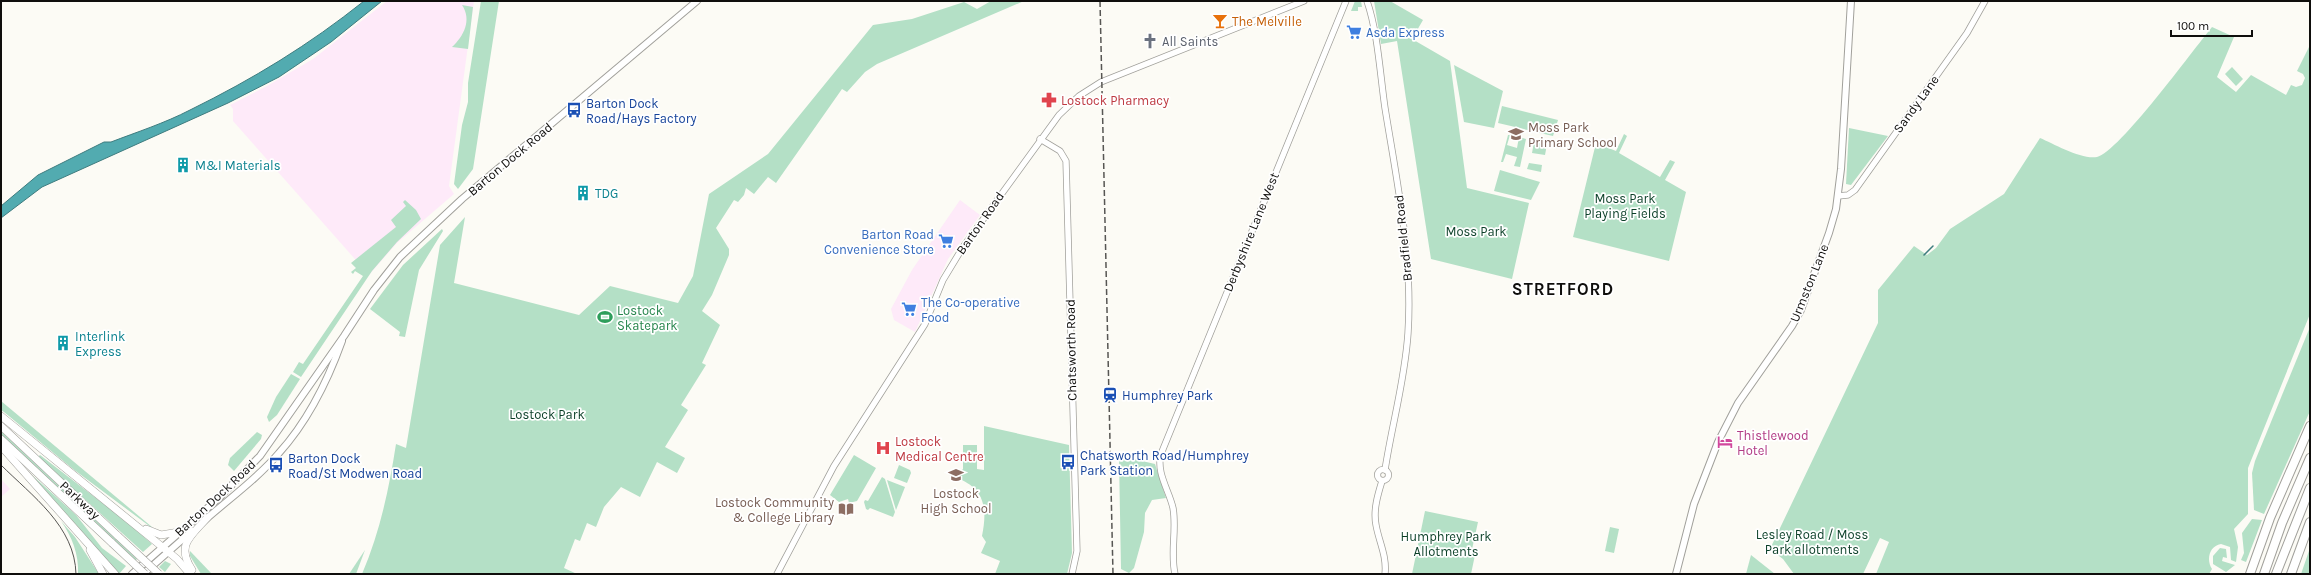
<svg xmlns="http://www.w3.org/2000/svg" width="2311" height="575" font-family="Karla,sans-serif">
	<rect width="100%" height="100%" fill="#fcfbf5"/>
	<g fill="#feeaf9">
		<polygon points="387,1 474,1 449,186 454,194 397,243 369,275 233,121 233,109 230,105 267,86 313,59"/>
		<polygon points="960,200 980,215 948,259 915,332 894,320 891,309 912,270"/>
		<polygon points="1,479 10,489 1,497"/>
	</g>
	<g fill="#b4e0c6">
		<polygon points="481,1 499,1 473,169 458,189 454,184 462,125 468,102 468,83"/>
		<path d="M 991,1 L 1024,1 L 877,64 L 865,72 L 847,92 L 842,89 L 776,183 L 768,177 L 754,194 L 746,188 L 744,195 L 738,202 L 734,200 L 716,228 L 729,249 L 729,255 L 712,295 L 702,311 L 720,325 L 702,363 L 706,365 L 681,405 L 688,410 L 665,447 L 685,458 L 677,473 L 657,462 L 640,497 L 621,487 L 604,507 L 596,527 L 587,523 L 580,541 L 575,539 L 564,568 L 577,574 L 362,574 C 380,532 389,489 396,444 L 406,448 L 440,245 L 465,217 L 454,283 L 579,315 L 610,286 L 678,303 L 693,276 L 709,194 L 768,154 L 873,25 L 912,19 L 964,2 L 977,9 Z"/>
		<polygon points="1355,1 1361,1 1362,7 1358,7 1358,11 1351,11"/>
		<polygon points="1374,1 1390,1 1423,20 1412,39 1450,61 1467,188 1529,203 1512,279 1431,259 1397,41 1381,44"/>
		<path d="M 462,5 L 473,7 L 468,49 L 452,47 C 464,36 472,20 462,5 Z"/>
		<path d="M 2212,27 L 2234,37 L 2217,77 L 2236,92 L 2251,75 L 2286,95 L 2291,85 L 2296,87 L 2302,85 L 2305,78 L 2303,74 L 2297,71 L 2310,45 L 2310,314 L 2248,468 L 2248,514 L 2234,529 L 2238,547 L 2236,562 L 2231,560 L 2230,547 L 2221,544 C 2209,546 2206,560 2212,569 L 2209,574 L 1876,574 L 1889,542 L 1880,538 L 1863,574 L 1794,574 L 1783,559 L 1770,549 L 1878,323 L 1878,290 L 1914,246 L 1927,255 L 1936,248 L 1950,229 L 2004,194 L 2040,138 C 2054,144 2082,160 2097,157 C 2119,152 2193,50 2212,27 Z"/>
		<polygon points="1454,65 1503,91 1494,128 1464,122"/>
		<polygon points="2232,67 2243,79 2236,86 2225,74"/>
		<polygon points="1502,106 1558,120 1553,136 1498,123"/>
		<polygon points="1849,128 1888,136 1851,185 1846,184"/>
		<polygon points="1624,134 1627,136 1619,153 1660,177 1670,160 1675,162 1665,180 1686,192 1669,261 1573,237 1596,143 1616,151"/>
		<polygon points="1508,135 1510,135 1507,145 1517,148 1519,137 1526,139 1520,167 1514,166 1517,157 1506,154 1503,162 1501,162"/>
		<polygon points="1534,142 1547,144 1545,155 1532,153"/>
		<polygon points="1529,163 1542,165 1541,172 1527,169"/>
		<polygon points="1500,170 1540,182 1531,200 1494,191"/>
		<polygon points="405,200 416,210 421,219 397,242 372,271 301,377 293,372 299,362 303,364 363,276 355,271 353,274 351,272 356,268 351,263 396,227 391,220 406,206 403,202"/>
		<polygon points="442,229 443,231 419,270 405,337 399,336 400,332 370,309 403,265"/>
		<polygon points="2310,327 2310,411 2264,514 2254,510 2252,473 2255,461"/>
		<polygon points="291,374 300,379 277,415 269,422 267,417 276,397"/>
		<polygon points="1,401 152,527 152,528 73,469 4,412 1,410"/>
		<path d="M 984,426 L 1069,445 L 1072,553 L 1067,574 L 995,574 L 1000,561 L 981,553 L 986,542 L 982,536 C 988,506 984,488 955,477 L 963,469 L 963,445 L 977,445 L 977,469 L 984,470 Z"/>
		<polygon points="1,431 137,559 135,561 1,436"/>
		<polygon points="257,432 262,435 261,439 234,471 228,465 230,458"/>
		<polygon points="40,455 127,522 152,544 143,552 38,457"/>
		<polygon points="854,455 876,468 857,501 849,503 848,499 839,502 830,495"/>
		<polygon points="1125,457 1155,464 1166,498 1152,500 1145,513 1144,532 1134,568 1129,573 1121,569 1119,458"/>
		<polygon points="899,465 910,470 911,473 907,483 894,478"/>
		<polygon points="31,474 76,515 102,548 126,566 119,574"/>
		<polygon points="882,477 885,479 895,512 893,517 870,508 868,510 866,509 864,502 865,500 868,501"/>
		<polygon points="887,480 905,487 896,510"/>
		<polygon points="1425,511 1478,522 1471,554 1475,555 1471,574 1412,574"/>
		<polygon points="2252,519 2262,520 2246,562 2241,560 2244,553 2242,533"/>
		<path d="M 61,521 L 75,537 L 99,574 L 78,574 C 79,554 72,537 61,521 Z"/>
		<polygon points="1610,527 1619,529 1614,553 1605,551"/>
		<polygon points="2220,548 2226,549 2227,558 2223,557 2222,561 2235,565 2226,572 2213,564 2213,556"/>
		<polygon points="2310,548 2310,574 2301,574"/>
		<polygon points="365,550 356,574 349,574"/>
		<polygon points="190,551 212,574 201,574 190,556"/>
		<polygon points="1751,555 1775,574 1746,574"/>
		<polygon points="165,561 171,564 165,572 159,567"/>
	</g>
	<path fill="#52abb0" stroke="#3e7c7f" d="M 364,1 L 382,1 L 331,42 L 279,77 L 228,103 L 42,187 L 1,218 L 1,206 L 38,175 L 104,142 L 111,142 C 137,132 165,123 190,110 C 253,79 309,45 364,1 Z"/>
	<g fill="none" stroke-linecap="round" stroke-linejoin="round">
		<polyline stroke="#3e7c7f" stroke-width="1.5" points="1924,255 1933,246"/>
		<g stroke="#a1a09b" stroke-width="7">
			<g id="tertiary">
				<path d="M 1367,1 C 1378,33 1380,74 1385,108 C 1397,182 1413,258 1408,333 C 1405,380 1392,424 1385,470"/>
				<polyline points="1040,139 1060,151 1066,161 1077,551 1072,574"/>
				<polyline points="1838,196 1848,195 1855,190 1967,33 1985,1"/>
				<circle cx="1383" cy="475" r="5.5"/>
				<path d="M 1382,481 C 1378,494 1373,510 1376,525 C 1379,542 1387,556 1385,574"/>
				<polyline points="777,574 834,466 925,324 943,280 963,247 1059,115 1079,96 1101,82 1304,1"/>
				<path d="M 1175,574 C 1170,552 1177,530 1173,508 C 1169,490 1156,473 1161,454 L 1346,1"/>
			</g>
		</g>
		<g stroke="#a1a09b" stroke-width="8">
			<g id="secondary">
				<path d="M 205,520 C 230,498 258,478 279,453 C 307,422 328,380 342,341"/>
				<polyline points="132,574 220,497 260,456 344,336 374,290 400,257 462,199 697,1"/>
				<polyline points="143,574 192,531"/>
				<polyline points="1676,574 1694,504 1718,442 1738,403 1792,326 1801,310 1829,233 1836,209 1841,169 1851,1"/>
			</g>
		</g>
		<g stroke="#a1a09b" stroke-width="8">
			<g id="trunk">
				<polyline points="1,416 155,541 177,559 190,574"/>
				<polyline points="1,426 118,536"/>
				<polyline points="1,439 112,543"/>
				<polyline points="1,446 115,574"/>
				<polyline points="146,529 161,535 179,532"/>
				<polyline points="90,550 103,574"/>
				<path d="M 192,570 C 176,545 190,537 207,518"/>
			</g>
		</g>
		<g stroke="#a1a09b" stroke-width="10">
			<g id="motorway">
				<polyline points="2250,574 2270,518 2310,426"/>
				<polyline points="2264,574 2282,523 2310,458"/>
				<polyline points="2276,574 2310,488"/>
				<polyline points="2291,574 2310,522"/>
			</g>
		</g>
		<use href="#tertiary" stroke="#fff" stroke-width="5.5"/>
		<use href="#secondary" stroke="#fff" stroke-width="6"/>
		<use href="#trunk" stroke="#fff" stroke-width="7"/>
		<use href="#motorway" stroke="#fff" stroke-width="8"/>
		<path stroke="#575653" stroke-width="1" d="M 1,465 C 32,496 75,526 76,574"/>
		<polyline stroke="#575653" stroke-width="1.5" stroke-dasharray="6 3" stroke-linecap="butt" points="1100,1 1113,574"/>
		<g stroke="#a1a09b" stroke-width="8" stroke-linecap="butt">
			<g id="trunk-bridge">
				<polyline points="118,536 159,574"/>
				<polyline points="112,543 145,574"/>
			</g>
		</g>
		<use href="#trunk-bridge" stroke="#fff" stroke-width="7"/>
	</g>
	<defs>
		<g id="bar-bare" transform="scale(1.2)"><path d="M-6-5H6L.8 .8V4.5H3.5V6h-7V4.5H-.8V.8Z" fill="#e8710a" stroke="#fff" stroke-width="2.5" paint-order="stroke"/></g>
		<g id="supermarket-bare" transform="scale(1.2)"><path d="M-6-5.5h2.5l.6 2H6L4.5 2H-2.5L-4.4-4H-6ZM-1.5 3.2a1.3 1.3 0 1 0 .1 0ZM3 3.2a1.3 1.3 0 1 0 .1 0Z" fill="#3f7fe0" stroke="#fff" stroke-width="2.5" paint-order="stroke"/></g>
		<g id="church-bare" transform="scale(1.2)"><path d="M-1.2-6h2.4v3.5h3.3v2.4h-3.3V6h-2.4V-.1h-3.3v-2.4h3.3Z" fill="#6b7280" stroke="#fff" stroke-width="2.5" paint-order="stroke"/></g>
		<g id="pharmacy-bare" transform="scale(1.2)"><path d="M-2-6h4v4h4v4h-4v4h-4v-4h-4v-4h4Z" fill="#e0444e" stroke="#fff" stroke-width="2.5" paint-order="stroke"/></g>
		<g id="bus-bare" transform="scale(1.2)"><path d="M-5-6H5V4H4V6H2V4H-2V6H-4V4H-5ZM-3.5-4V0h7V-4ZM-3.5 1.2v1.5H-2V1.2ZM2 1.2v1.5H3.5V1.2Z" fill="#1a4fb4" stroke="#fff" stroke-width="2.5" paint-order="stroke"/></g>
		<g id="school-bare" transform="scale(1.2)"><path d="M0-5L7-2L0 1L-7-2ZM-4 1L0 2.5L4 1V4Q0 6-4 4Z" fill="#8d6e63" stroke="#fff" stroke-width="2.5" paint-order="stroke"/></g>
		<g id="building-bare" transform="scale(1.2)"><path d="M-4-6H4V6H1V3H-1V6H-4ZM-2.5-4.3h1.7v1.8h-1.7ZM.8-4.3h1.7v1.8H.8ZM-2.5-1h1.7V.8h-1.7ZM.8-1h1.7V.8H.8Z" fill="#0f9aa8" stroke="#fff" stroke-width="2.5" paint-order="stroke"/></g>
		<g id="stadium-bare" transform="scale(1.2)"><path d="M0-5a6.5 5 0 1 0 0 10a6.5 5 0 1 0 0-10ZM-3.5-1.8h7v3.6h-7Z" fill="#2e9e5b" stroke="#fff" stroke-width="2.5" paint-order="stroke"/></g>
		<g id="station-bare" transform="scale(1.2)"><path d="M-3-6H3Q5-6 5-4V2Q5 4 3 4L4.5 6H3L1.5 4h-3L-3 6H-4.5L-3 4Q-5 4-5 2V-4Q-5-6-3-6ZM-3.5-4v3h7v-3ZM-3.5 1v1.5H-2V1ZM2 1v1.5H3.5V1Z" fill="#1a4fb4" stroke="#fff" stroke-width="2.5" paint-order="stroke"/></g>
		<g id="hotel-bare" transform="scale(1.2)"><path d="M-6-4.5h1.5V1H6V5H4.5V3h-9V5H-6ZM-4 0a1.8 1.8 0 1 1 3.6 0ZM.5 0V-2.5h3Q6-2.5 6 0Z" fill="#d1479c" stroke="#fff" stroke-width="2.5" paint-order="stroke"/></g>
		<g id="hospital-bare" transform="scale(1.2)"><path d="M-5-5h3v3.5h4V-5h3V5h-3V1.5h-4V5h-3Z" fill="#e0444e" stroke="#fff" stroke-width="2.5" paint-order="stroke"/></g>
		<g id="library-bare" transform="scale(1.2)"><path d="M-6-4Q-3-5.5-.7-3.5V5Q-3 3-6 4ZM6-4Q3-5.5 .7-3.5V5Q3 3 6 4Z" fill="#8d6e63" stroke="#fff" stroke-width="2.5" paint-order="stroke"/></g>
	</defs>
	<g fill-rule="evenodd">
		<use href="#bar-bare" x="1220" y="21"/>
		<use href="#supermarket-bare" x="1354" y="32"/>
		<use href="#church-bare" x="1150" y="41"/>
		<use href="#pharmacy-bare" x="1049" y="100"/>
		<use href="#bus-bare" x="574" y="110"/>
		<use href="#school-bare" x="1516" y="134"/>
		<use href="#building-bare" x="183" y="165"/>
		<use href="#building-bare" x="583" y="193"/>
		<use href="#supermarket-bare" x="946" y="241"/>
		<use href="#supermarket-bare" x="909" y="309"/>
		<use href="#stadium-bare" x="605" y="317"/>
		<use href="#building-bare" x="63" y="343"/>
		<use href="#station-bare" x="1110" y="395"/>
		<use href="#hotel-bare" x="1725" y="442"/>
		<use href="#hospital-bare" x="883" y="448"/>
		<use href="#bus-bare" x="1068" y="462"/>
		<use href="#bus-bare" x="276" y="465"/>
		<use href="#school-bare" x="956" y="475"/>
		<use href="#library-bare" x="846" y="509"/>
	</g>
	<g text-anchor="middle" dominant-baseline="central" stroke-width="3.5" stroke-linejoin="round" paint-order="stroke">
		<g font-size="13" fill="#c56008" stroke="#fff" text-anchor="start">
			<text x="1232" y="21">The Melville</text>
		</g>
		<g font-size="13" fill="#366cbe" stroke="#fff" text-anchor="start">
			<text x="1366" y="32">Asda Express</text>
			<text x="934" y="234" text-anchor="end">Barton Road<tspan x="934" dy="15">Convenience Store</tspan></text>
			<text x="921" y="302">The Co-operative<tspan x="921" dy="15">Food</tspan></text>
		</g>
		<g font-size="13" fill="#5b616d" stroke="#fff" text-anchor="start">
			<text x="1162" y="41">All Saints</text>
		</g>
		<g font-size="13" fill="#be3a42" stroke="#fff" text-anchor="start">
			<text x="1061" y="100">Lostock Pharmacy</text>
			<text x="895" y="441">Lostock<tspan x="895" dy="15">Medical Centre</tspan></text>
		</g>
		<g font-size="13" fill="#164399" stroke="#fff" text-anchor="start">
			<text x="586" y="103">Barton Dock<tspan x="586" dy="15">Road/Hays Factory</tspan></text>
			<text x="1122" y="395">Humphrey Park</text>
			<text x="1080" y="455">Chatsworth Road/Humphrey<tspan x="1080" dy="15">Park Station</tspan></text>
			<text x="288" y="458">Barton Dock<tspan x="288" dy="15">Road/St Modwen Road</tspan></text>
		</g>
		<g font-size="13" fill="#0f0e0c" stroke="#fff">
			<text transform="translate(1916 104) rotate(-54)">Sandy Lane</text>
			<text transform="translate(510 159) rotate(-40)">Barton Dock Road</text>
			<text transform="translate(980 223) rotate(-55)">Barton Road</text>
			<text transform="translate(1251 232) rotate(-68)">Derbyshire Lane West</text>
			<text transform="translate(1403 238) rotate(-96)">Bradfield Road</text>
			<text transform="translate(1809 283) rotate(-68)">Urmston Lane</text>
			<text transform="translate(1071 350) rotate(-91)">Chatsworth Road</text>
			<text transform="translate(215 498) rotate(-43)">Barton Dock Road</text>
			<text transform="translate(80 500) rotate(43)">Parkway</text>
		</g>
		<g font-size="13" fill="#785e54" stroke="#fff" text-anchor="start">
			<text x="1528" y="127">Moss Park<tspan x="1528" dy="15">Primary School</tspan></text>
			<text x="956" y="493" text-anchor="middle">Lostock<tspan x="956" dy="15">High School</tspan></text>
			<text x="834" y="502" text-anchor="end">Lostock Community<tspan x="834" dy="15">&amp; College Library</tspan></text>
		</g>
		<g font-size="13" fill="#0d838f" stroke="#fff" text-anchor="start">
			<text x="195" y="165">M&amp;I Materials</text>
			<text x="595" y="193">TDG</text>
			<text x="75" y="336">Interlink<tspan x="75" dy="15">Express</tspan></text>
		</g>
		<g font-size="13" fill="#0a3f27" stroke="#fff">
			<text x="1625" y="198">Moss Park<tspan x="1625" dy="15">Playing Fields</tspan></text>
			<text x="1476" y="231">Moss Park</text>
			<text x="547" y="414">Lostock Park</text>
			<text x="1812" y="534">Lesley Road / Moss<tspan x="1812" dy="15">Park allotments</tspan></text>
			<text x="1446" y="536">Humphrey Park<tspan x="1446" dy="15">Allotments</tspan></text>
		</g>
		<g font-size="13" fill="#27864d" stroke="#fff" text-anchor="start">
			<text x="617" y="310">Lostock<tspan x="617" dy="15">Skatepark</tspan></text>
		</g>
		<g font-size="13" fill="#b23c85" stroke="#fff" text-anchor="start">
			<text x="1737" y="435">Thistlewood<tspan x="1737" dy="15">Hotel</tspan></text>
		</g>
		<g font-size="17" font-weight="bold" letter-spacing="1" fill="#0f0e0c" stroke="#fff">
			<text x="1563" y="289">STRETFORD</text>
		</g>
	</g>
	<rect width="2311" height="575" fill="none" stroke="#0f0e0c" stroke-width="4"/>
	<path d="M2171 30v6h81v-6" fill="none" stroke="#0f0e0c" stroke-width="2"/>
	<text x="2177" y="30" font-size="12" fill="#0f0e0c" stroke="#ffffff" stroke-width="3" paint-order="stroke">100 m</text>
</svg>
